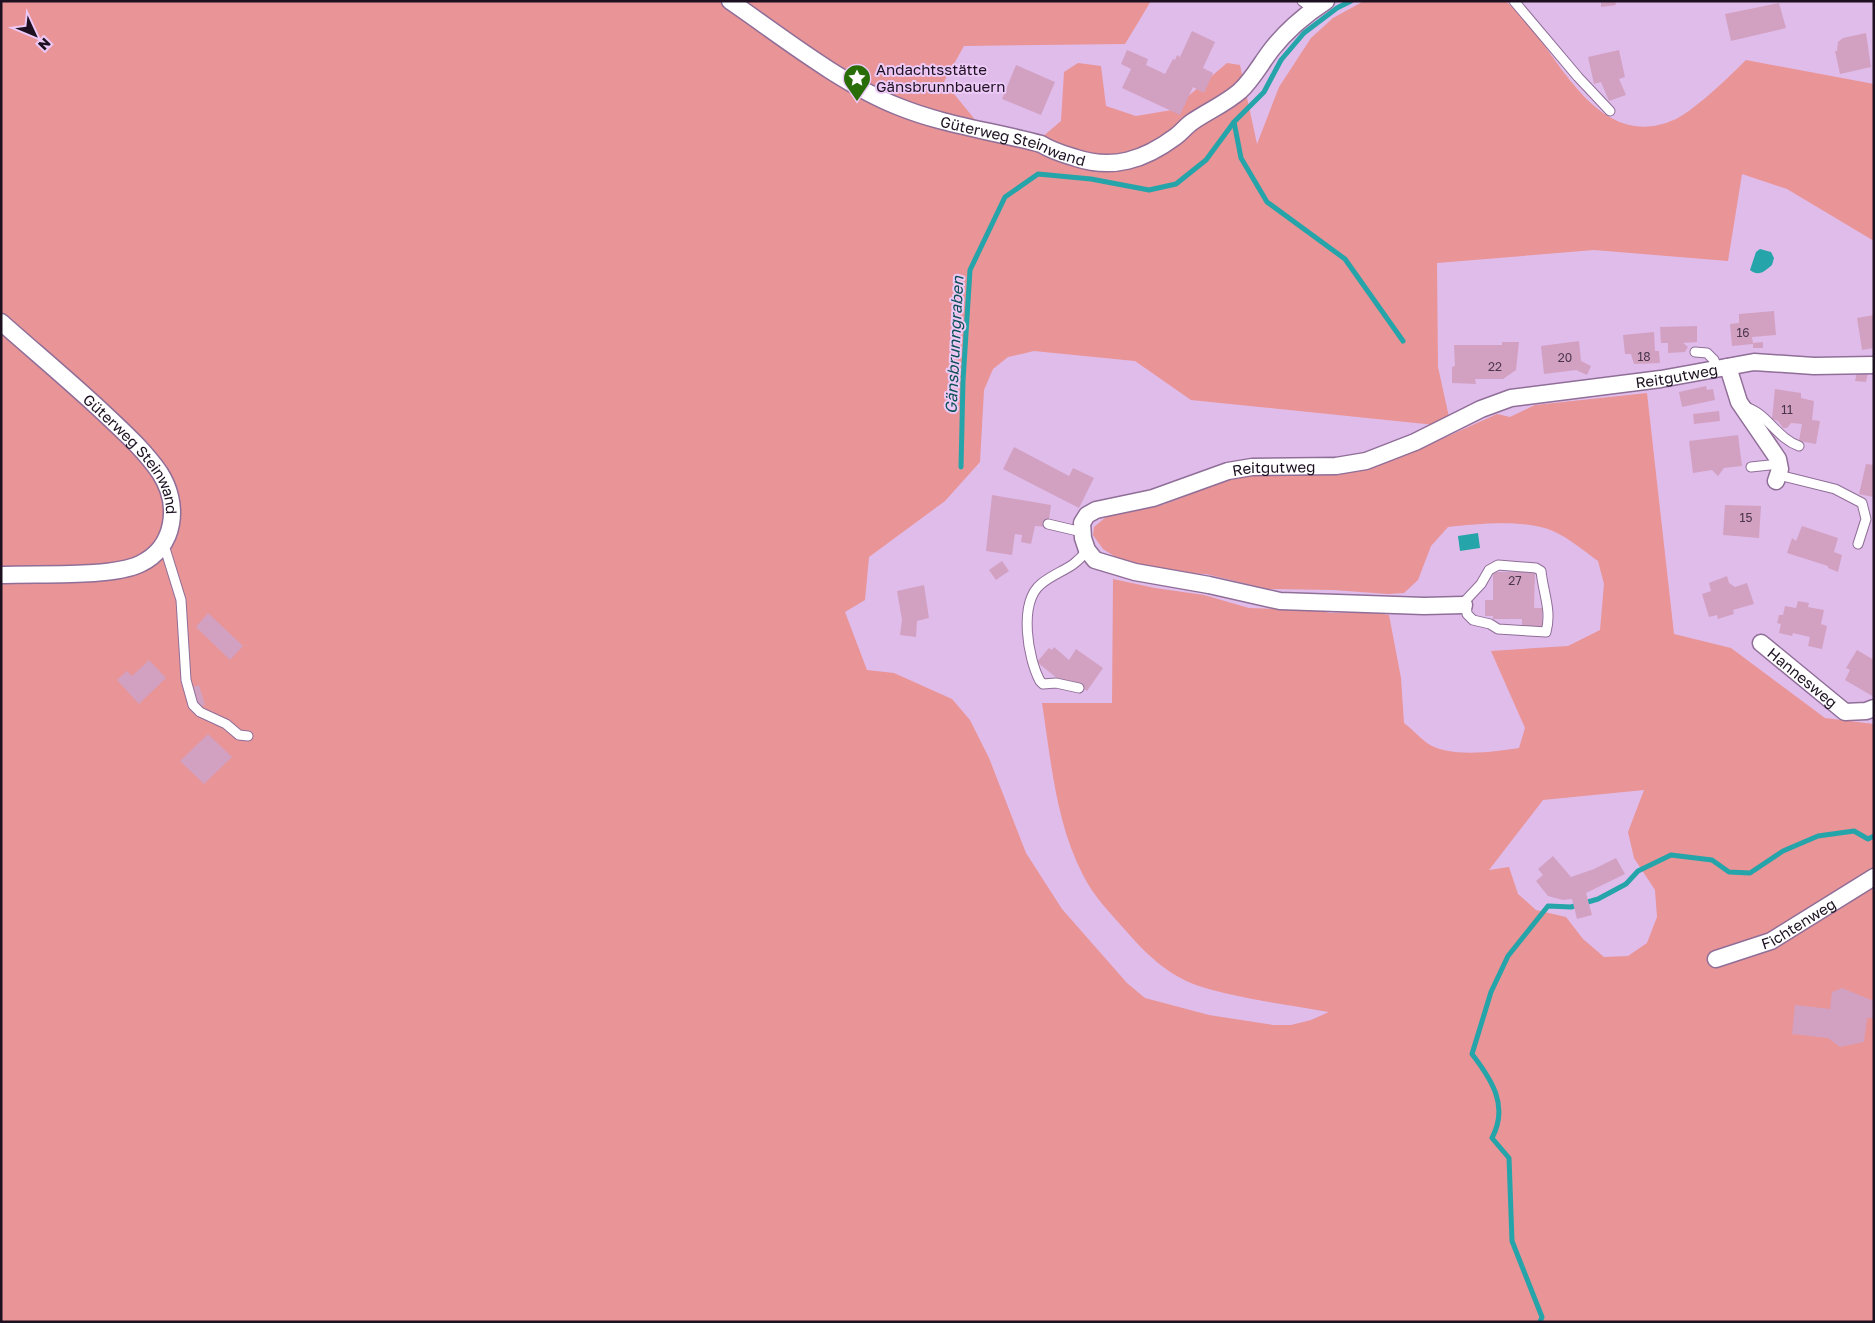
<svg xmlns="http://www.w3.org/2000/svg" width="1875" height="1323" font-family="'Golos Text',sans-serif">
	<rect width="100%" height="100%" fill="#e0bcea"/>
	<path fill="#e99496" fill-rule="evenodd" d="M 1,1 L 1151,1 L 1125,44 L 964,46 L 941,87 L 954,94 L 986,133 L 1034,144 L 1061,121 L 1064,72 L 1078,63 L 1101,66 L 1106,106 L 1136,116 L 1172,110 L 1227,63 L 1240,65 L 1257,144 L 1279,87 L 1311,38 L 1333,18 L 1364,1 L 1506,1 C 1517,12 1528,23 1537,35 C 1570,80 1609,150 1676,119 C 1697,108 1729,77 1746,60 L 1874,84 L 1874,241 L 1787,189 L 1742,174 L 1728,261 L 1594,250 L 1437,263 L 1438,367 L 1449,417 L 1435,425 L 1191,400 L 1135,361 L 1034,351 L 1008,357 L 993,369 L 984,390 L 980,462 L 945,501 L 869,557 L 865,600 L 845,612 L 867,670 L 894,673 L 952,699 L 970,720 L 989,758 L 1026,853 L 1062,909 L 1127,983 L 1145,998 L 1209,1015 L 1273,1025 L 1291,1025 L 1311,1020 L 1329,1012 C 1290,1005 1235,998 1199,986 C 1169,976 1147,955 1127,932 C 1111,914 1094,897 1083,875 C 1056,823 1051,761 1042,703 L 1112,703 L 1113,579 L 1155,588 L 1204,595 L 1249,608 L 1314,610 L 1331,613 L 1370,612 L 1389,615 L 1401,678 L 1404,723 C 1412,729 1419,737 1427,743 C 1447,758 1495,752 1519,748 L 1525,728 L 1491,651 L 1568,646 L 1600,630 L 1604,584 L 1598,561 C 1584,551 1569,538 1553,531 C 1525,519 1478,524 1448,527 L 1431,546 L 1418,580 L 1404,593 L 1388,594 L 1333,590 L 1268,589 L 1206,574 L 1170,573 L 1122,561 L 1103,549 L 1093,535 L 1094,527 L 1106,517 L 1162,505 L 1225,481 L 1261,474 L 1339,474 L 1365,470 L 1426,446 L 1497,414 L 1510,417 L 1535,405 L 1647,393 L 1674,634 L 1731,648 L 1825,718 L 1874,724 L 1874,1322 L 1,1322 ZM 1644,790 L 1628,832 L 1634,858 L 1655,890 L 1657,917 L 1647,943 L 1628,956 L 1604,957 L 1583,939 L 1566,917 L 1536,910 L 1518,894 L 1509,867 L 1489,870 L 1543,800 Z"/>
	<g fill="#25a4a9">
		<path d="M 1760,249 L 1771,252 L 1774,258 L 1772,265 C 1765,271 1759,277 1750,270 L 1756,252 Z"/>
		<polygon points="1478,533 1480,548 1460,551 1458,536"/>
	</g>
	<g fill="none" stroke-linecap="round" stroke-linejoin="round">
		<g stroke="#25a4a9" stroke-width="5">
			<polyline points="1234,122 1241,158 1267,202 1345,259 1403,341"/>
			<polyline points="961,467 963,381 970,270 1005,197 1038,174 1091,179 1149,190 1176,184 1206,160 1234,122 1264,92 1281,60 1304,33 1337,8 1351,1"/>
			<path d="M 1540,1322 L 1542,1317 L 1512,1241 L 1509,1158 L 1492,1138 C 1509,1106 1492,1080 1472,1054 L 1491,992 L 1508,956 L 1548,906 L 1571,907 L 1598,899 L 1626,884 L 1638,871 L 1671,855 L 1712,860 L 1729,872 L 1750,873 L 1783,851 L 1818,836 L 1854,831 L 1868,839 L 1874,836"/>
		</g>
	</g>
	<g fill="#d2a1c2">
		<polygon points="1601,1 1615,1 1616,5 1601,7"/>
		<polygon points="1779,3 1786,28 1731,41 1725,14"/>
		<polygon points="1192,31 1215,42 1203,68 1213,73 1204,93 1193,87 1180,115 1122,88 1131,69 1121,64 1127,50 1148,59 1146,65 1165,74 1173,59 1175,60 1177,55 1180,57"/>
		<polygon points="1866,33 1871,67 1840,74 1835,51 1837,51 1838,42 1843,38"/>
		<polygon points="1619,50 1625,77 1619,79 1626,95 1609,101 1601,82 1594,84 1588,57"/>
		<polygon points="1016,65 1055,82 1041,115 1002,99"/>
		<polygon points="1774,311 1776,335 1752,337 1753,343 1763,342 1763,348 1753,348 1753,344 1732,346 1730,324 1739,323 1739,314"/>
		<polygon points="1874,315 1874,348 1862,350 1857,318"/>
		<polygon points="1697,326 1697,342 1683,343 1688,347 1685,352 1668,353 1668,343 1661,343 1660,327"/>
		<polygon points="1654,332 1655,351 1659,351 1660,363 1634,364 1631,354 1625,354 1623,335"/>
		<polygon points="1579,341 1581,361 1591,366 1587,375 1576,370 1544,374 1541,346"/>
		<polygon points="1502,342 1519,342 1516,370 1503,379 1475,379 1476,384 1452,383 1452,367 1455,366 1454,345 1502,345"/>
		<polygon points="1857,372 1868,373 1866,382 1855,381"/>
		<polygon points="1706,386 1707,390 1713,389 1715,400 1682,407 1679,392"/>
		<polygon points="1775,389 1801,393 1801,398 1814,401 1812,420 1820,421 1816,444 1799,441 1802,424 1791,423 1787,428 1783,428 1778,421 1772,419"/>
		<polygon points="1719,411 1720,421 1694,424 1693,414"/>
		<polygon points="1738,435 1742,466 1724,468 1718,476 1712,470 1693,473 1689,441"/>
		<polygon points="1014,447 1069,476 1073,468 1094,478 1079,508 1003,469"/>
		<polygon points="1866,464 1874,465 1873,497 1859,494"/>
		<polygon points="992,495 1051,505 1048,527 1035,526 1031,544 1021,542 1022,535 1015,534 1012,555 986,551"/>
		<polygon points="1725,505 1761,506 1759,538 1723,535"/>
		<polygon points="1802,526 1838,538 1834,552 1842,555 1838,572 1828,568 1828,566 1787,553 1792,538 1796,541"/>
		<polygon points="1002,561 1009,571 996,580 989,570"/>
		<polygon points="1493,572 1535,572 1534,608 1542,608 1542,626 1522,626 1522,619 1493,619 1493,616 1485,616 1485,600 1493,600"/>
		<polygon points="1727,576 1729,583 1735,587 1747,583 1754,604 1733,610 1734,614 1718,619 1717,615 1709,617 1702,594 1711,591 1709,583"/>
		<polygon points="924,585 929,618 917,621 916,637 900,635 902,620 897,591"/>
		<polygon points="1798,601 1809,603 1808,607 1824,610 1821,624 1827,626 1822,649 1808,646 1810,637 1793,633 1792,636 1779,633 1781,624 1777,623 1779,615 1783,615 1785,606 1796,608"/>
		<polygon points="208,613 243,646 230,660 196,627"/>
		<polygon points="1054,647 1069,660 1076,649 1103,668 1087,691 1072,681 1068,686 1063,683 1037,662 1049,648 1052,650"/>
		<polygon points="1857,650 1874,660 1874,697 1845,680 1850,670 1846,668"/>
		<polygon points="149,660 166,678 139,704 117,680 127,671 132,676"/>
		<polygon points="199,685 205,705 198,707 193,687"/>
		<polygon points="208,734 232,757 204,784 180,761"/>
		<polygon points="1553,856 1571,877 1594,869 1616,858 1625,874 1586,893 1592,915 1577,919 1572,899 1563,900 1548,896 1536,881 1543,875 1538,869"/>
		<polygon points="1842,988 1874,1001 1874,1018 1867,1018 1864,1042 1840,1047 1828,1038 1792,1034 1795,1005 1830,1009 1832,992"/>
	</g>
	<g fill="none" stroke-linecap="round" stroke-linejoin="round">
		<g stroke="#8f6e98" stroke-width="11">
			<g id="service">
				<polyline points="1302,1 1314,10"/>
				<polyline points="1514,1 1578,77 1610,111"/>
				<polyline points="1695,352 1707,353 1714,360 1717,369"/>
				<path d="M 1743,406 C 1767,412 1776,438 1799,446"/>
				<polyline points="1751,467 1779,464"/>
				<polyline points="1779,475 1835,489 1862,503 1866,519 1858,544"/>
				<polyline points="1048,524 1082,532"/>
				<polyline points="164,545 181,600 186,680 193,705 200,712 226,724 239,735 248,736"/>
				<path d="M 1498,565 L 1536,568 L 1541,571 C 1543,592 1552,611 1546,632 L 1498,629 L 1490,624 L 1473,620 L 1467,614 L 1466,600 L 1481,584 L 1489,570 Z"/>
				<path d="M 1079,688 L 1056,683 L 1043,684 L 1040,681 C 1028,659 1018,603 1041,584 C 1058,570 1073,570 1087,550"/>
			</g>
		</g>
		<g stroke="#8f6e98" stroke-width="19">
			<g id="minor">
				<path id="s1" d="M 730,1 C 781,36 840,83 897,106 C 943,125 993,131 1041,144 C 1052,151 1063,154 1076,158 C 1113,170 1144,160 1175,137 C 1181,133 1186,126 1192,122 C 1208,111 1225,104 1240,91 C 1253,79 1261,63 1272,49 C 1287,30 1306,14 1326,1"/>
				<path id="s2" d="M 1,322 C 36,353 72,383 106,415 C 125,433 145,451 160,473 C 180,504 176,547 140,564 C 110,578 37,573 1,575"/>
				<polyline points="1728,367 1739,402 1778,459 1780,469 1776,481"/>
				<path id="s3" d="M 1464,605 L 1424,606 L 1280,601 L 1209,585 L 1135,572 L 1095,560 L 1087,550 L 1083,538 L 1082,523 L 1087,515 L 1096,510 L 1153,498 L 1228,471 L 1252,467 L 1336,466 L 1366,461 L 1415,442 L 1481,409 L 1511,398 L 1661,379 L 1754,362 L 1814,366 L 1874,365"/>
				<path id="s4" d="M 1761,643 L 1845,712 L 1866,711 L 1874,708"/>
				<path id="s5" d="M 1716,959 L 1771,941 L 1874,877"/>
			</g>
		</g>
		<use href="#service" stroke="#fff" stroke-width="9"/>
		<use href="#minor" stroke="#fff" stroke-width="16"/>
	</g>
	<defs>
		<g id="sight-pin" transform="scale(1.4375)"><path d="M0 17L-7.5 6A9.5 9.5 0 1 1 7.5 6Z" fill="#296d07" stroke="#edc9f7"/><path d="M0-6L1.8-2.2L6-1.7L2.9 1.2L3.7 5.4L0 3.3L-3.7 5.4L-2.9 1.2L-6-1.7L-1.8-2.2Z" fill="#fff"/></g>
	</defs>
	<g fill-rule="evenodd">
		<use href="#sight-pin" x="857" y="78"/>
	</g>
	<g text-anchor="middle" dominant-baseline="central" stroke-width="4" stroke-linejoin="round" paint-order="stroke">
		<g font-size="12" fill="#4a3549">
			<text x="1743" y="332">16</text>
			<text x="1644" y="356">18</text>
			<text x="1565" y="357">20</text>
			<text x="1495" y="366">22</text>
			<text x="1787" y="409">11</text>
			<text x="1746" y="517">15</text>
			<text x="1515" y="580">27</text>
		</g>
		<g font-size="15" fill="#1d1121" stroke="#edc9f7" text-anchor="start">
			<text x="876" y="69">Andachtsstätte<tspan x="876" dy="17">Gänsbrunnbauern</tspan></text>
		</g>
		<g font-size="15" fill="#1d1121" stroke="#edc9f7">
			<text stroke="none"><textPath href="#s1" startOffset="319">Güterweg Steinwand</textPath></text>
			<text stroke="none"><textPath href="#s3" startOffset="1036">Reitgutweg</textPath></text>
			<text stroke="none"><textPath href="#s2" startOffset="188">Güterweg Steinwand</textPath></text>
			<text stroke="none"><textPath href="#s3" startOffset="618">Reitgutweg</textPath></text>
			<text stroke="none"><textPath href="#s4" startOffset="54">Hannesweg</textPath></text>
			<text stroke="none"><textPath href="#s5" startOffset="90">Fichtenweg</textPath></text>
		</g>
		<g font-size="16" font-style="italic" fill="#0c5255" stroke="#edc9f7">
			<text transform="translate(954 345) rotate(-87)">Gänsbrunngraben</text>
		</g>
	</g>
	<rect width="1875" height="1323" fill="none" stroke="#1d1121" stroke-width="5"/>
	<g transform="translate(35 35) rotate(134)" stroke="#edc9f7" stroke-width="4" paint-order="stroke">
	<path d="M0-4L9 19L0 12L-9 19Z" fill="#1d1121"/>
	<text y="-8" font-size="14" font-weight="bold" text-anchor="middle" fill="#1d1121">N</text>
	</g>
</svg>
